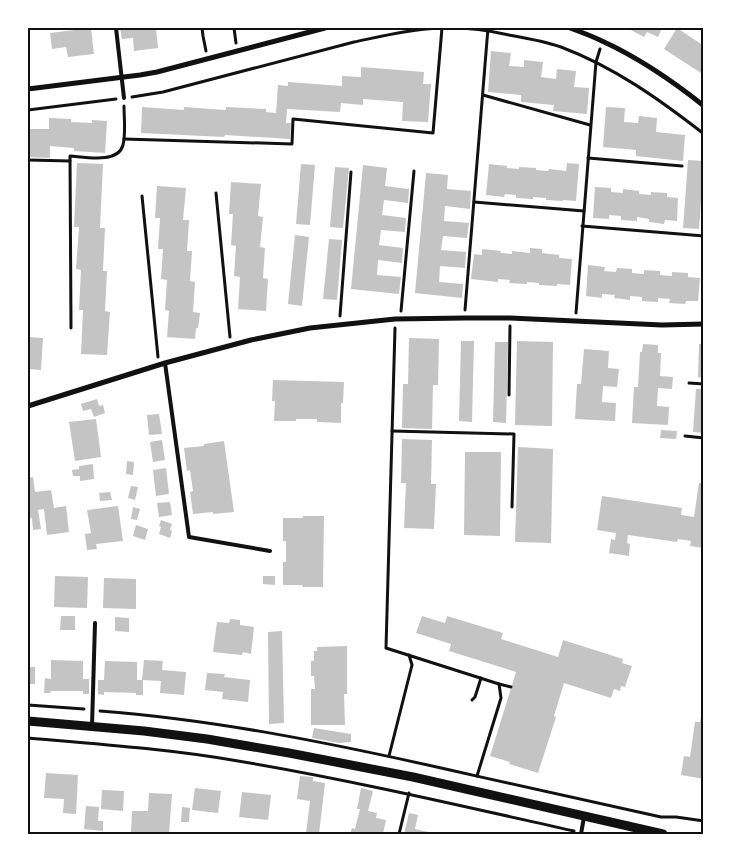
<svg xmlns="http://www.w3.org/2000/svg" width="731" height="862" font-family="'Crimson Pro',serif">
	<rect width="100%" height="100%" fill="#fff"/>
	<g fill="#c4c4c4">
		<polygon points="91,28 94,54 68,57 66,47 52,49 50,33"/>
		<polygon points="120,28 156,28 158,48 134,51 133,38 122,39"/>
		<polygon points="627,28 662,28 658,37 647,32 644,37"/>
		<polygon points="677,28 704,46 704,75 664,49"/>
		<polygon points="491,51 511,53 509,66 524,67 524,60 543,62 541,77 556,79 557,69 576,71 574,87 589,88 587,114 553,111 554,105 521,102 521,95 488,92"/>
		<polygon points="361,67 424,72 423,84 431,84 428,122 402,121 403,102 363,99 363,105 341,103 340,112 287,109 286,123 291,123 290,139 225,135 224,137 141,133 142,107 184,110 184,107 226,110 226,107 266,109 266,112 276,113 278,85 288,86 288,82 342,86 342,76 361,77"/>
		<polygon points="606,107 625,108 624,122 638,123 639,116 657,118 656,132 685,135 683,161 636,156 636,150 603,147"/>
		<polygon points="49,118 71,119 71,122 92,123 92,120 107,121 105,153 74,151 74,148 50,146 50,158 28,157 28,129 49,129"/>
		<polygon points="688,160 704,161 699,229 683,228"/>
		<polygon points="77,163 103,164 100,228 105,228 103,271 107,271 105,311 110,312 107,355 81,354 83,310 79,310 81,270 76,269 79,227 74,227"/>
		<polygon points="567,163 579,164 576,201 563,200 563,201 546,200 546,198 533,197 533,199 516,198 516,195 505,194 504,197 486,195 489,164 507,166 507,168 519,169 519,167 536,168 536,170 548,171 549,169 566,171"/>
		<polygon points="301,164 315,165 310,225 296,224"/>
		<polygon points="363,165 387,168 385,186 409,189 408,203 384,200 382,215 406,218 405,232 381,230 379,245 403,248 402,263 378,260 377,275 401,277 399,294 351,289"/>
		<polygon points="335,167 349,168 343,228 330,227"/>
		<polygon points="426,173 448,175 447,189 471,191 470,209 445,206 444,221 469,223 467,238 443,236 441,250 466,252 465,268 440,266 439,282 463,284 462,298 415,293"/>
		<polygon points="231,182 261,184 258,216 263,217 260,247 265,248 263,278 268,279 266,311 238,309 240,277 234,276 236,246 231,245 233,214 229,214"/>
		<polygon points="157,186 186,188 183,220 189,220 187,251 192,251 190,281 195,282 193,312 200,313 198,328 196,328 195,339 167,337 169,311 165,310 167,280 161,279 163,249 158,249 160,218 155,218"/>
		<polygon points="595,187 611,188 611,192 623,193 623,189 639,191 639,194 651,195 651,192 667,193 667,197 678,198 677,221 665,220 664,224 649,222 649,219 637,217 637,221 621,220 621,216 609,215 609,219 593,218"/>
		<polygon points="295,235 309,237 302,306 288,304"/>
		<polygon points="329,239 342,240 337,300 323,299"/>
		<polygon points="530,248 542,249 542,253 559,255 559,258 572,259 570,285 557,284 557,286 539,285 539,283 527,282 527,284 509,283 510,280 498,279 498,282 471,279 474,254 482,255 482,249 501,251 500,253 512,254 512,251 530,253"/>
		<polygon points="588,265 605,267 604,271 616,272 617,268 632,269 632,273 644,274 644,270 660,271 660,275 672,276 672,272 688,273 688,277 700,278 698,301 686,301 685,304 669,303 670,299 658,298 658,302 642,301 642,297 630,296 630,300 614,298 615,295 602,294 602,298 586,296"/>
		<polygon points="28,337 43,338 41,370 28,369"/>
		<polygon points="409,338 439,339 438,385 433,385 432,429 402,428 403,384 408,384"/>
		<polygon points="461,341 474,341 472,422 459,421"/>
		<polygon points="517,341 553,342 552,426 515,425"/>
		<polygon points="495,342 508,342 506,423 493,422"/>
		<polygon points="643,344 658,345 658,353 661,353 660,376 673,377 672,389 658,388 657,406 669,407 668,425 632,423 634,387 638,387 640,352 642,352"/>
		<polygon points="699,344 704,344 704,378 698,377"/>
		<polygon points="584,349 609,351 608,368 619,369 617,387 603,386 602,402 616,403 615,421 575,419 577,384 581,384"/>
		<polygon points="273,380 344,382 343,403 341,403 341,423 317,422 317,419 296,419 296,421 274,421 275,401 272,401"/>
		<polygon points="696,389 704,389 704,433 693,432"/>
		<polygon points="97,399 99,406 103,405 105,413 94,417 91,409 83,411 81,404"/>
		<polygon points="159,414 162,434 149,435 147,415"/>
		<polygon points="96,419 101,457 75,461 69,422"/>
		<polygon points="661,430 677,431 676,439 660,438"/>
		<polygon points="402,439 432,440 431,484 436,484 434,529 404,528 406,483 401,483"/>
		<polygon points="162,440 165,460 153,462 150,442"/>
		<polygon points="224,441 234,512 213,514 213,512 193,514 190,492 193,491 190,470 187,471 184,448 204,446 204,444"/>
		<polygon points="518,447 553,449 551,543 515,542"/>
		<polygon points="465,452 501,452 500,536 464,535"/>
		<polygon points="127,461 134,462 133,475 126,474"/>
		<polygon points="93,464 94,479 80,481 80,476 73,476 72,470 79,469 79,466"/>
		<polygon points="166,468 169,494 156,496 153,470"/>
		<polygon points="33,477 35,492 51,490 54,508 66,506 69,532 47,535 44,509 38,510 41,529 33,530 32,518 28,519 28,478"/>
		<polygon points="699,483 704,483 704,548 690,546 691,541 678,539 677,542 628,535 627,543 630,544 629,556 609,553 611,539 615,540 616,533 597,530 602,496 682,508 681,515 694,517"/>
		<polygon points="131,486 138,487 135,500 128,498"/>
		<polygon points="110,492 112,500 100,501 99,493"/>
		<polygon points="170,502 172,515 159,517 157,503"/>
		<polygon points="118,506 123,541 96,544 97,549 87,550 85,534 91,533 87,510"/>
		<polygon points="133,507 140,509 137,520 131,519"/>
		<polygon points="303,516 324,516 323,587 302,587 303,585 283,585 283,562 286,562 286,541 283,541 283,518 303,518"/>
		<polygon points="161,520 172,524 170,530 172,531 170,538 159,534 161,527 159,526"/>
		<polygon points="136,525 148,529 145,540 133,536"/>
		<polygon points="55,576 88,577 87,608 54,607"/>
		<polygon points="263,576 275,576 275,585 263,584"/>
		<polygon points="104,578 136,579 136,609 103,608"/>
		<polygon points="61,616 75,616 75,630 60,630"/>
		<polygon points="422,616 445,623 447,616 503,633 501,639 558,657 563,640 623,659 622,663 632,666 625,687 621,686 620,691 614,689 611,698 564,683 554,716 556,717 538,773 509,764 510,762 490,756 516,672 449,651 451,644 416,633"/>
		<polygon points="115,617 129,618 129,632 115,631"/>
		<polygon points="230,619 240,620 240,625 254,627 251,654 243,652 242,655 213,652 217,622 229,623"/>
		<polygon points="282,631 284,723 269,724 268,632"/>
		<polygon points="347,646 347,694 344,694 345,725 311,725 311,689 315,689 314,676 311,676 311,661 314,661 314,651 317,651 317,647"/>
		<polygon points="51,660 83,661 83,679 89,679 89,694 83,694 83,691 51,691 50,693 44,693 45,678 51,679"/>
		<polygon points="144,660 163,661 162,670 186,672 184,695 160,693 161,681 142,680"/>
		<polygon points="105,661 137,662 137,680 143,680 143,695 136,695 136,693 104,692 104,695 98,694 98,680 104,680"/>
		<rect x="28" y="667" width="7" height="17"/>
		<polygon points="207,673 225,674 224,677 250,680 248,702 222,699 223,692 205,690"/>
		<polygon points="702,709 704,709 704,779 681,775 684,756 690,757 695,722 700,722"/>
		<polygon points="314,728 351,734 351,742 339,743 312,738"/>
		<polygon points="46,773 78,775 76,814 63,813 64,799 44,798"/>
		<polygon points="300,776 313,777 313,781 325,783 319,834 306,834 310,801 297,799"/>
		<polygon points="195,788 221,791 218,813 192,810"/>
		<polygon points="361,788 373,791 368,811 377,813 376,818 386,820 383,834 350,834 352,828 355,829 360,809 357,809"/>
		<polygon points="102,790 124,791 123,811 101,809"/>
		<polygon points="242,792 271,795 268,820 239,817"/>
		<polygon points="149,793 172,794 169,834 131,833 132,811 148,811"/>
		<polygon points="86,806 99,807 98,821 103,821 103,831 84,829"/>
		<polygon points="182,807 190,808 189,822 181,822"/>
		<polygon points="409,813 418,815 415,829 437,834 404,834"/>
	</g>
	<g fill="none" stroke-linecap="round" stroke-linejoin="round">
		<g stroke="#111" stroke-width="3">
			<polyline points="202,28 203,36 206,51"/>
			<polyline points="234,28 236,43"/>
			<polyline points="483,95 590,125"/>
			<path d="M 132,97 L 163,92 L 354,42 C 383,36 412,29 441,28 C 464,27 487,30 509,35 C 526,38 544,41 561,47 C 614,67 659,99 704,134"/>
			<polyline points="28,110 116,99"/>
			<polyline points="124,139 292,144 293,119 433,133 442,28"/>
			<polyline points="588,158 682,166"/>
			<polyline points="28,160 70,161"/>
			<polyline points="216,193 230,337"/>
			<polyline points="142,196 158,357"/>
			<polyline points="474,202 584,211"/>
			<polyline points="582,226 704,236"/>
			<polyline points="465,310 488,28"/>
			<polyline points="401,311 414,171"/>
			<polyline points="576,313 596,62 600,49"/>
			<polyline points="340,316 351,172"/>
			<path d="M 71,328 L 70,156 C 85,157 118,164 123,145 C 126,133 124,118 124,106"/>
			<polyline points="395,328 386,648 499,684 501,698 477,776"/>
			<polyline points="689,383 704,384"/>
			<polyline points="509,395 510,326"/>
			<polyline points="392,431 514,434 512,507"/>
			<polyline points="685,436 704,438"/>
			<polyline points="499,684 511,687"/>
			<polyline points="472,700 475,697 481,678"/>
			<polyline points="28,705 84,709"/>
			<path d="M 100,711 C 218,720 335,744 450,770 C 520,786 590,801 661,817 L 676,817 L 704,821"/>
			<path d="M 28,738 C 98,744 168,749 238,761 C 351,780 462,806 574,831"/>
			<polyline points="389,756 412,665 409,655"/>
			<polyline points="399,834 409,793"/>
		</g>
		<g stroke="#111" stroke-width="4">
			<polyline points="116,28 124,98"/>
			<polyline points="165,363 189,537 270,551"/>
			<polyline points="92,726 95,623"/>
			<polyline points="581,834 584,817"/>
		</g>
		<g stroke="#111" stroke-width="5">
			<path d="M 570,28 C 581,32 592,36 602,41 C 637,57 674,82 704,106"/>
			<polyline points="28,89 140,75 157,72 325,28"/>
			<polyline points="28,406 165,363 251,340 310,328 395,319 465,318 510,318 662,325 704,324"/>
		</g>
		<polyline stroke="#111" stroke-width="9" points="28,721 144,731 207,739 289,753 413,777 663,834"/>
	</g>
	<rect width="731" height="862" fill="none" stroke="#ffffff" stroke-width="58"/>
	<rect x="29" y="29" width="673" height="804" fill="none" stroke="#111" stroke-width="2"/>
</svg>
